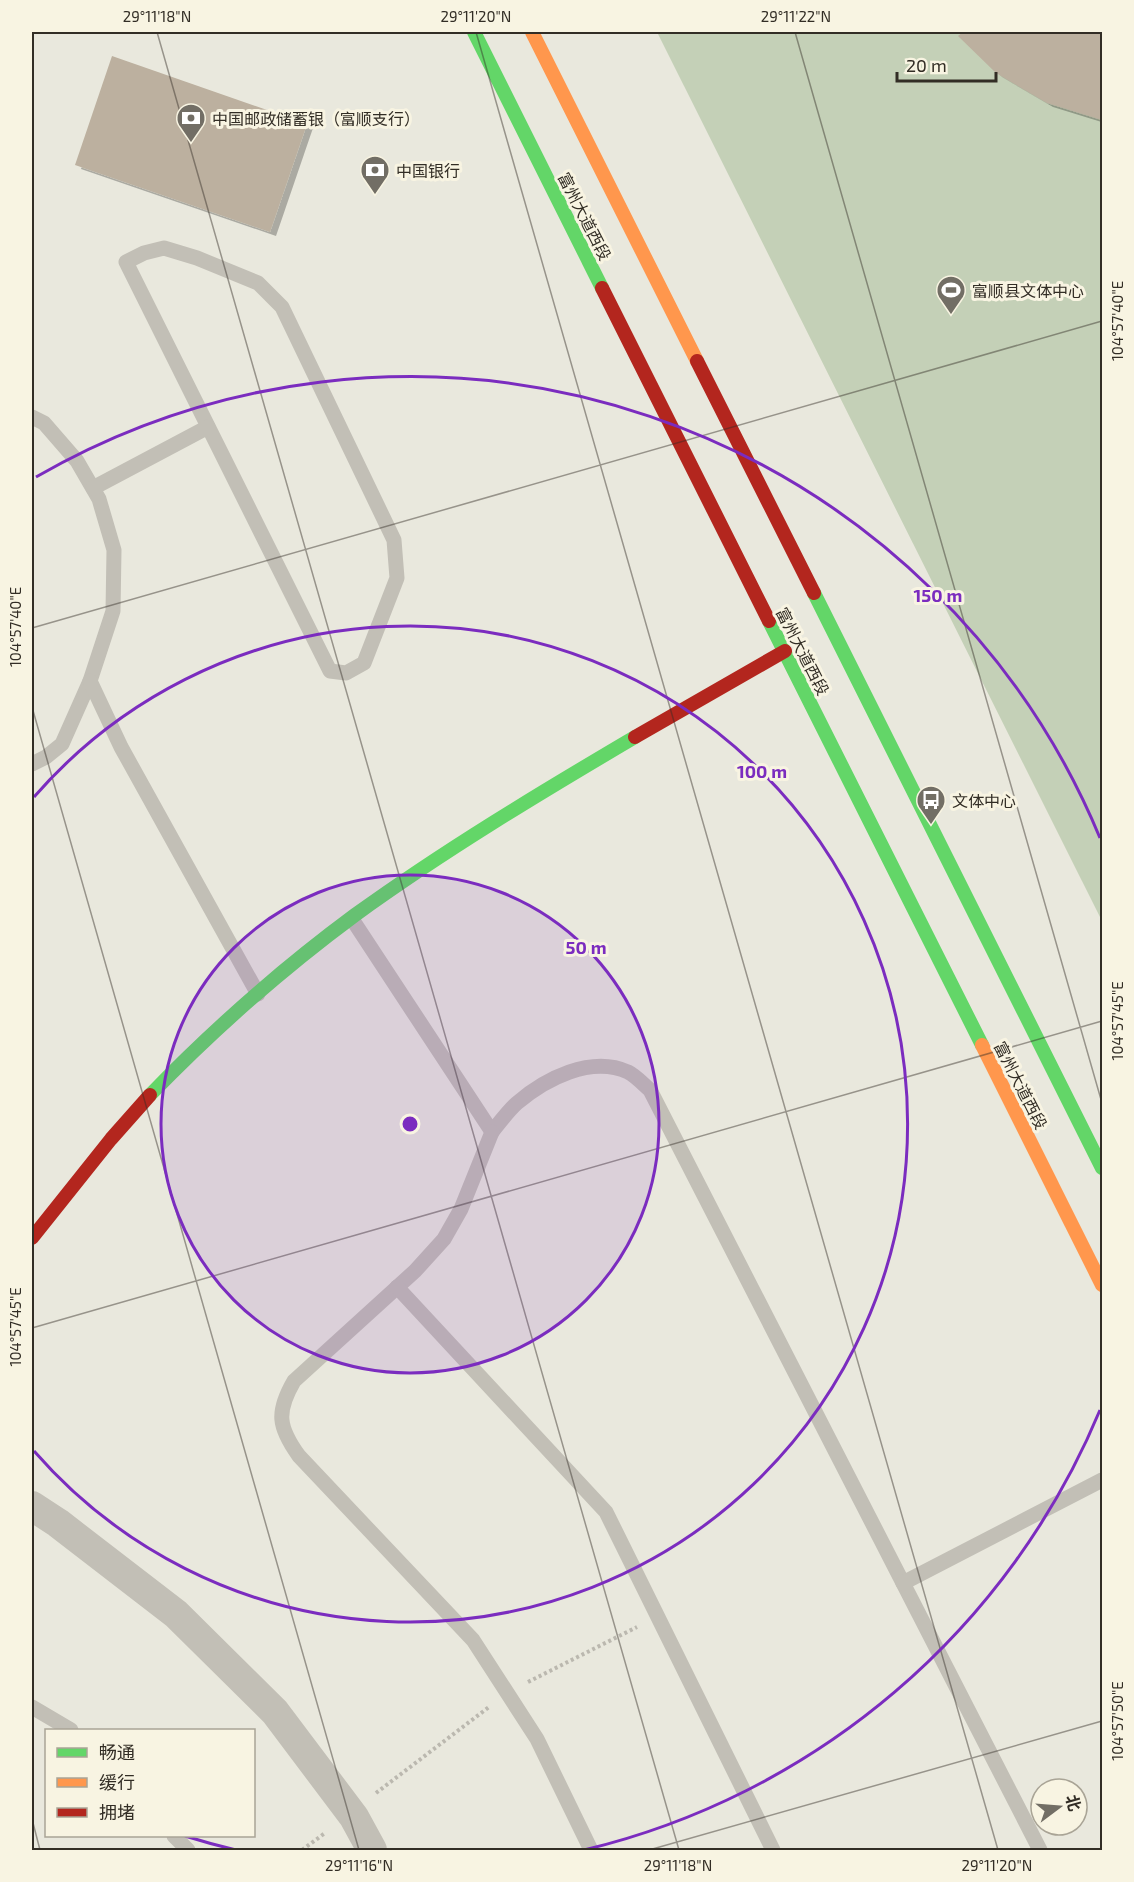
<svg xmlns="http://www.w3.org/2000/svg" width="1134" height="1882" font-family="'Exo 2','Noto Sans SC',sans-serif">
	<defs>
		<filter id="shadow"><feDropShadow dx="6" dy="4" stdDeviation="0" flood-color="#0004"/></filter>
	</defs>
	<rect width="100%" height="100%" fill="#e9e8dd"/>
	<polygon fill="#c4d0b7" points="657,32 1102,32 1102,921"/>
	<g fill="#bcb09f" filter="url(#shadow)">
		<polygon points="963,32 1102,32 1102,120 1047,103 996,73 958,36"/>
		<polygon points="112,56 307,124 270,232 75,165"/>
	</g>
	<g fill="none" stroke-linecap="round" stroke-linejoin="round">
		<g stroke="#bbb8af" stroke-width="4" stroke-dasharray="3 3" stroke-linecap="butt">
			<polyline points="528,1682 637,1627"/>
			<polyline points="376,1793 489,1707"/>
			<polyline points="302,1850 325,1833"/>
		</g>
		<g stroke="#c2bfb6" stroke-width="15">
			<polygon points="164,248 197,258 258,283 282,307 394,540 397,578 364,663 346,673 330,671 126,262 144,253"/>
			<polyline points="32,417 44,423 77,461 99,499 114,550 113,611 90,681 62,744 46,757 32,764"/>
			<polyline points="93,488 208,427"/>
			<polyline points="90,681 121,747 258,994"/>
			<path d="M 352,919 L 492,1132 C 500,1122 508,1111 517,1103 C 545,1079 591,1055 628,1072 C 636,1076 643,1084 650,1090 L 1040,1850"/>
			<path d="M 492,1132 L 461,1209 L 444,1239 L 415,1271 L 294,1381 C 276,1412 278,1427 299,1456 L 473,1640 L 537,1739 L 591,1850"/>
			<polyline points="397,1287 606,1512 773,1850"/>
			<polyline points="903,1583 1102,1480"/>
			<polyline points="32,1707 71,1730"/>
			<polyline points="174,1836 188,1850"/>
		</g>
		<polyline stroke="#c2bfb6" stroke-width="30" points="32,1506 58,1523 176,1614 275,1712 354,1817 372,1850"/>
		<g stroke="#63d668" stroke-width="14">
			<polyline points="474,32 602,288"/>
			<polyline points="814,593 1102,1168"/>
			<polyline points="769,621 982,1045"/>
			<path d="M 150,1095 C 213,1030 282,969 355,915 C 445,850 540,793 635,737"/>
		</g>
		<g stroke="#ff974d" stroke-width="14">
			<polyline points="532,32 697,361"/>
			<polyline points="982,1045 1102,1285"/>
		</g>
		<g stroke="#b3261e" stroke-width="14">
			<polyline points="602,288 769,621"/>
			<polyline points="697,361 814,593"/>
			<polyline points="635,737 785,651"/>
			<polyline points="32,1238 111,1139 150,1095"/>
		</g>
	</g>
	<path fill="none" stroke="#322d25" stroke-width="1.5" stroke-opacity="0.45" d="M 157,32 L 679,1850M 476,32 L 998,1850M 795,32 L 1102,1103M 32,628 L 1102,321M 32,707 L 359,1850M 32,1328 L 1102,1021M 32,1819 L 40,1850M 649,1850 L 1102,1721"/>
	<circle cx="410" cy="1124" r="249" fill="#7b2cbf" fill-opacity=".12"/>
	<g fill="none" stroke="#7b2cbf" stroke-width="3">
		<circle cx="410" cy="1124" r="249"/>
		<path d="M34 797A498 498 0 1 1 34 1451"/>
		<path d="M1100 1410A747 747 0 0 1 584 1850M236 1850A747 747 0 0 1 185 1836M36 477A747 747 0 0 1 1100 838"/>
	</g>
	<defs>
		<g id="bank-pin" transform="scale(1.5)"><path d="M0 17L-7.5 6A9.5 9.5 0 1 1 7.5 6Z" fill="#726e65" stroke="#f8f4e2"/><path d="M-6-4H6V4H-6ZM0-2.3a2.3 2.3 0 1 0 0 4.6a2.3 2.3 0 1 0 0-4.6Z" fill="#fff"/></g>
		<g id="stadium-pin" transform="scale(1.5)"><path d="M0 17L-7.5 6A9.5 9.5 0 1 1 7.5 6Z" fill="#726e65" stroke="#f8f4e2"/><path d="M0-5a6.5 5 0 1 0 0 10a6.5 5 0 1 0 0-10ZM-3.5-1.8h7v3.6h-7Z" fill="#fff"/></g>
		<g id="bus-pin" transform="scale(1.5)"><path d="M0 17L-7.5 6A9.5 9.5 0 1 1 7.5 6Z" fill="#726e65" stroke="#f8f4e2"/><path d="M-5-6H5V4H4V6H2V4H-2V6H-4V4H-5ZM-3.5-4V0h7V-4ZM-3.5 1.2v1.5H-2V1.2ZM2 1.2v1.5H3.5V1.2Z" fill="#fff"/></g>
	</defs>
	<g fill-rule="evenodd">
		<use href="#bank-pin" x="191" y="118"/>
		<use href="#bank-pin" x="375" y="170"/>
		<use href="#stadium-pin" x="951" y="290"/>
		<use href="#bus-pin" x="931" y="800"/>
	</g>
	<g text-anchor="middle" dominant-baseline="central" stroke-width="6" stroke-linejoin="round" paint-order="stroke">
		<g font-size="16" fill="#322d25" stroke="#f8f4e2" text-anchor="start">
			<text x="212" y="118">中国邮政储蓄银（富顺支行）</text>
			<text x="396" y="170">中国银行</text>
			<text x="972" y="290">富顺县文体中心</text>
			<text x="952" y="800">文体中心</text>
		</g>
		<g font-size="16" fill="#322d25" stroke="#f8f4e2">
			<text transform="translate(585 216) rotate(63)">富州大道西段</text>
			<text transform="translate(803 651) rotate(63)">富州大道西段</text>
			<text transform="translate(1021 1085) rotate(63)">富州大道西段</text>
		</g>
	</g>
	<circle cx="410" cy="1124" r="9" fill="#7b2cbf" stroke="#f8f4e2" stroke-width="3"/>
	<g font-size="18" text-anchor="middle" font-weight="bold" fill="#7b2cbf" stroke="#f8f4e2" stroke-width="6" stroke-linejoin="round" paint-order="stroke">
		<text x="938" y="602">150 m</text>
		<text x="762" y="778">100 m</text>
		<text x="586" y="954">50 m</text>
	</g>
	<rect width="1134" height="1882" fill="none" stroke="#f8f4e2" stroke-width="66"/>
	<rect x="45" y="1729" width="210" height="108" fill="#f8f4e2" stroke="#a9a496" stroke-width="1.5"/>
	<rect x="57" y="1748" width="30" height="9" fill="#63d668" stroke="#a9a496" stroke-width="1.5"/>
	<text x="99" y="1759" font-size="18" fill="#322d25">畅通</text>
	<rect x="57" y="1778" width="30" height="9" fill="#ff974d" stroke="#a9a496" stroke-width="1.5"/>
	<text x="99" y="1789" font-size="18" fill="#322d25">缓行</text>
	<rect x="57" y="1808" width="30" height="9" fill="#b3261e" stroke="#a9a496" stroke-width="1.5"/>
	<text x="99" y="1819" font-size="18" fill="#322d25">拥堵</text>
	<g transform="translate(1059 1807) rotate(74)"><circle r="28" fill="#f8f4e2" stroke="#a9a496" stroke-width="1.5"/>
	<path d="M0-4.5L10 22L0 15L-10 22Z" fill="#726e65"/>
	<text y="-9" font-size="16" font-weight="bold" text-anchor="middle" fill="#322d25">北</text>
	</g>
	<path d="M897 72v9h99v-9" fill="none" stroke="#322d25" stroke-width="3"/>
	<text x="906" y="72" font-size="18" fill="#322d25" stroke="#f8f4e2" stroke-width="4.5" paint-order="stroke">20 m</text>
	<rect x="33" y="33" width="1068" height="1816" fill="none" stroke="#322d25" stroke-width="2"/>
	<g font-size="15" text-anchor="middle" fill="#322d25">
		<text x="157" y="22">29°11'18"N</text>
		<text x="476" y="22">29°11'20"N</text>
		<text x="796" y="22">29°11'22"N</text>
		<text transform="translate(1118 321) rotate(-90)" y="5">104°57'40"E</text>
		<text transform="translate(16 627) rotate(-90)" y="5">104°57'40"E</text>
		<text transform="translate(1118 1021) rotate(-90)" y="5">104°57'45"E</text>
		<text transform="translate(16 1327) rotate(-90)" y="5">104°57'45"E</text>
		<text transform="translate(1118 1721) rotate(-90)" y="5">104°57'50"E</text>
		<text x="359" y="1871">29°11'16"N</text>
		<text x="678" y="1871">29°11'18"N</text>
		<text x="997" y="1871">29°11'20"N</text>
	</g>
</svg>
